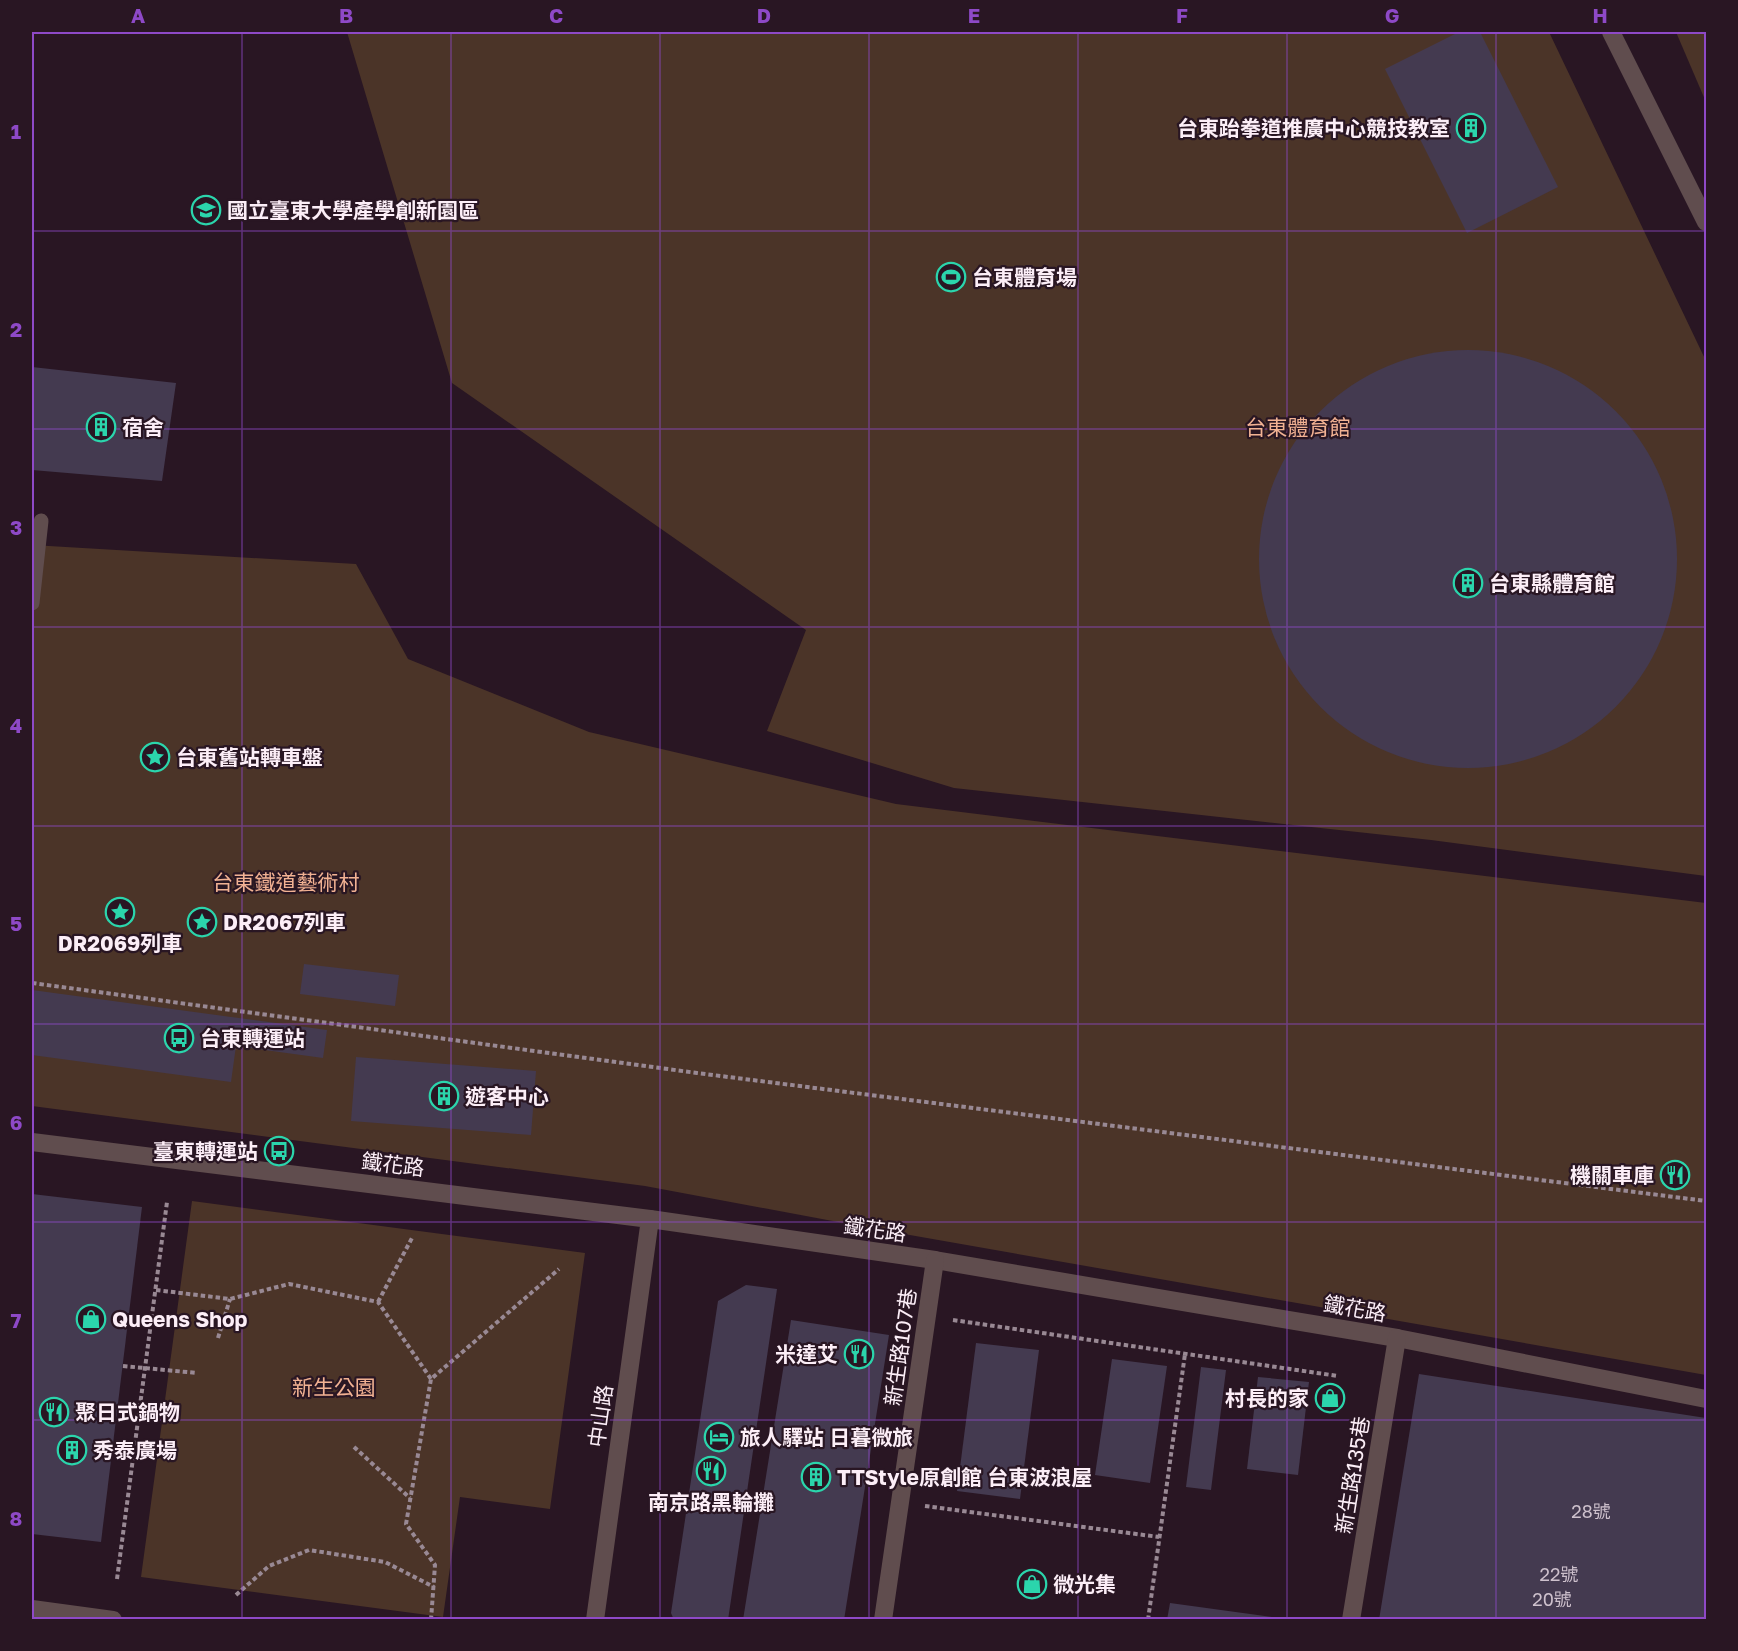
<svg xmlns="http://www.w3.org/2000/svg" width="1738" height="1651" font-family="'Golos Text','Noto Sans TC',sans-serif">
	<rect width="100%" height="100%" fill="#291623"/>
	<g fill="#4b3428">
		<polygon points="347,32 1549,32 1706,361 1706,876 1431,840 954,788 767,731 806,630 452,383"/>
		<polygon points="1676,32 1706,32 1706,102"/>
		<polygon points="32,545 356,564 408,659 589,732 896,804 1706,903 1706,1375 870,1228 645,1186 32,1106"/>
		<polygon points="192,1201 585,1253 550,1509 460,1497 443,1617 141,1577"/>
	</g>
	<g fill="#443a50">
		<polygon points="1459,32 1480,32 1558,187 1467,233 1385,69"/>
		<circle cx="1468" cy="559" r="209"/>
		<polygon points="32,367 176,383 162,481 32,470"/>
		<polygon points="304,964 399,975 395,1006 300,994"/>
		<polygon points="32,990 327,1030 323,1058 236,1046 231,1082 32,1055"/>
		<polygon points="356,1057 536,1071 531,1135 351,1121"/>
		<polygon points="32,1194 142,1207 101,1542 32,1534"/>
		<polygon points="746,1285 777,1289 728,1620 674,1620 671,1613 718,1301"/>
		<polygon points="791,1320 889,1335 844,1620 743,1620"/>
		<polygon points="976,1343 1039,1350 1020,1499 957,1491"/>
		<polygon points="1112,1359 1167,1366 1150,1483 1095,1475"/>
		<polygon points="1201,1367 1226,1370 1211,1490 1186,1487"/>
		<polygon points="1419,1374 1706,1418 1706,1620 1379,1620"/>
		<polygon points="1258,1377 1309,1382 1298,1475 1247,1469"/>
		<polygon points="1170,1603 1279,1618 1279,1620 1167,1620"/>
	</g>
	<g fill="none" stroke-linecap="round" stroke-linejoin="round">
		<g stroke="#998994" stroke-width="4" stroke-dasharray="4.5 3" stroke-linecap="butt">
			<polyline points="32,983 697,1073 1706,1201"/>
			<polyline points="156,1290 230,1299 289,1284 378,1302 431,1379"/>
			<polyline points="378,1302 412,1238"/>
			<polyline points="953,1320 1338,1376"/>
			<polyline points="218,1338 230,1299"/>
			<polyline points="123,1366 197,1373"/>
			<polyline points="354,1447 410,1498"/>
			<polyline points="925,1506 1159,1537"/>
			<polyline points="117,1579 167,1202"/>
			<polyline points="236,1595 269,1566 309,1550 385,1562 434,1587"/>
			<polyline points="431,1620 435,1565 406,1524 431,1379 559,1269"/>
			<polyline points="1148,1620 1185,1354"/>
		</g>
		<polyline stroke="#604d4e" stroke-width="15" points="32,603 41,521"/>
		<g stroke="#604d4e" stroke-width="18">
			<polyline points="650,1219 935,1260 1253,1314 1397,1338 1706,1399"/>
			<polyline points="883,1620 935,1260"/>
		</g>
		<g stroke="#604d4e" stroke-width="18">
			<polyline points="1611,32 1706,222"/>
			<polyline points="32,1142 650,1219 595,1620"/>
			<polyline points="1351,1620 1397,1338"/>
		</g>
		<polyline stroke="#604d4e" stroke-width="18" points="32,1609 113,1620"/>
	</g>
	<path fill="none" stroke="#8e49c7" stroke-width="1.5" stroke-opacity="0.55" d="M 242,32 L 242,1620M 451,32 L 451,1620M 660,32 L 660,1620M 869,32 L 869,1620M 1078,32 L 1078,1620M 1287,32 L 1287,1620M 1496,32 L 1496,1620M 32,231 L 1706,231M 32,429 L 1706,429M 32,627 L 1706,627M 32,826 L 1706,826M 32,1024 L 1706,1024M 32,1222 L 1706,1222M 32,1420 L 1706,1420"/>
	<defs>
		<g id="building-ring" transform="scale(1.5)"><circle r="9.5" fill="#291623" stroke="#2bd5ac" stroke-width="1.5"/><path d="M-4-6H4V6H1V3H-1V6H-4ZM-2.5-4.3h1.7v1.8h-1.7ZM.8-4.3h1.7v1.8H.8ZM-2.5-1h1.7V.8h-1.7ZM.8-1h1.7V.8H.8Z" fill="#2bd5ac"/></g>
		<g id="school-ring" transform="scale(1.5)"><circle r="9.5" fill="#291623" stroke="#2bd5ac" stroke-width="1.5"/><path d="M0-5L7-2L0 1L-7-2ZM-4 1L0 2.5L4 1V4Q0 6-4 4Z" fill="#2bd5ac"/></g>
		<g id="stadium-ring" transform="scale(1.5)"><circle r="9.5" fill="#291623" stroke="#2bd5ac" stroke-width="1.5"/><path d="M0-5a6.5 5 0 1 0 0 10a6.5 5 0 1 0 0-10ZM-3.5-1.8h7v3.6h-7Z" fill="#2bd5ac"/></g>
		<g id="sight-ring" transform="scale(1.5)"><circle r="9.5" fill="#291623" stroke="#2bd5ac" stroke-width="1.5"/><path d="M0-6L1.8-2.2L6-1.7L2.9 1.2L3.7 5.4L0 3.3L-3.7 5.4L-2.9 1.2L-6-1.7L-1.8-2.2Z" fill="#2bd5ac"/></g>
		<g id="bus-ring" transform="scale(1.5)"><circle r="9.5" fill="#291623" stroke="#2bd5ac" stroke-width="1.5"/><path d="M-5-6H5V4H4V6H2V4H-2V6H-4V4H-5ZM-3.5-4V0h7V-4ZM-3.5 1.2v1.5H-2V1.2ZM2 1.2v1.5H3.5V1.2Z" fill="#2bd5ac"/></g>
		<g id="restaurant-ring" transform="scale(1.5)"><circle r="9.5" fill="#291623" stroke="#2bd5ac" stroke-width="1.5"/><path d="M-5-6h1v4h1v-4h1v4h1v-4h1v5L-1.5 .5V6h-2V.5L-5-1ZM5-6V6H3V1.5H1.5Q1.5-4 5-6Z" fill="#2bd5ac"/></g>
		<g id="shop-ring" transform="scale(1.5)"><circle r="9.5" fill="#291623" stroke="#2bd5ac" stroke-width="1.5"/><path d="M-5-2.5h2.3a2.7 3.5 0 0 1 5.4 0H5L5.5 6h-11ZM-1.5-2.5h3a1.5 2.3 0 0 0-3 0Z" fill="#2bd5ac"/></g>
		<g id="hotel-ring" transform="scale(1.5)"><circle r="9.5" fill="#291623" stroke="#2bd5ac" stroke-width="1.5"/><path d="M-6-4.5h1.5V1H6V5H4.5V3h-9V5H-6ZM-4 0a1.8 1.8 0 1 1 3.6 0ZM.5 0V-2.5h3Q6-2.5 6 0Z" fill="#2bd5ac"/></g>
	</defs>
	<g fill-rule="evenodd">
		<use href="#building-ring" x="1471" y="128"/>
		<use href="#school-ring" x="206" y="210"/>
		<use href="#stadium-ring" x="951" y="277"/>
		<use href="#building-ring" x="101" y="427"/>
		<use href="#building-ring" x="1468" y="583"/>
		<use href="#sight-ring" x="155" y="757"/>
		<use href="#sight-ring" x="120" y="912"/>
		<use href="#sight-ring" x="202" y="922"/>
		<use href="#bus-ring" x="179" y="1038"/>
		<use href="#building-ring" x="444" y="1096"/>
		<use href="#bus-ring" x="279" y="1151"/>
		<use href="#restaurant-ring" x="1675" y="1175"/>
		<use href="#shop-ring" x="91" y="1319"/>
		<use href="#restaurant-ring" x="859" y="1354"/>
		<use href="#shop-ring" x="1330" y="1398"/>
		<use href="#restaurant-ring" x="54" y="1412"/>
		<use href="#hotel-ring" x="719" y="1437"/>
		<use href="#building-ring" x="72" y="1450"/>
		<use href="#restaurant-ring" x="711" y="1471"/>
		<use href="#building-ring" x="816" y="1477"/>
		<use href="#shop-ring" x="1032" y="1584"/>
	</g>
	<g text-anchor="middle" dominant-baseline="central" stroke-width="4.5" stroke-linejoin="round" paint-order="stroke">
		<g font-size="18" fill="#cec1cd">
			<text x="1591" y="1511">28號</text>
			<text x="1559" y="1574">22號</text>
			<text x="1552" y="1599">20號</text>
		</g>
		<g font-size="21" font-weight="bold" fill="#fceef7" stroke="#291623" text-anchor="start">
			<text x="1450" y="128" text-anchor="end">台東跆拳道推廣中心競技教室</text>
			<text x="227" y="210">國立臺東大學產學創新園區</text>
			<text x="972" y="277">台東體育場</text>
			<text x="122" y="427">宿舍</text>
			<text x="1489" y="583">台東縣體育館</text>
			<text x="176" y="757">台東舊站轉車盤</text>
			<text x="223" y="922">DR2067列車</text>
			<text x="120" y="943" text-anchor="middle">DR2069列車</text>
			<text x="200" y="1038">台東轉運站</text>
			<text x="465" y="1096">遊客中心</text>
			<text x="258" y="1151" text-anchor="end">臺東轉運站</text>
			<text x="1654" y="1175" text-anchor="end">機關車庫</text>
			<text x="112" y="1319">Queens Shop</text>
			<text x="838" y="1354" text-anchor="end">米達艾</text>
			<text x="1309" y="1398" text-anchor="end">村長的家</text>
			<text x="75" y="1412">聚日式鍋物</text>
			<text x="740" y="1437">旅人驛站 日暮微旅</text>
			<text x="93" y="1450">秀泰廣場</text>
			<text x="837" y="1477">TTStyle原創館 台東波浪屋</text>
			<text x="711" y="1502" text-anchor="middle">南京路黑輪攤</text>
			<text x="1053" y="1584">微光集</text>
		</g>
		<g font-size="21" fill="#f2b293" stroke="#291623">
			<text x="1298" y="427">台東體育館</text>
			<text x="286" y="882">台東鐵道藝術村</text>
			<text x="334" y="1387">新生公園</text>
		</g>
		<g font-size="21" fill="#fceef7" stroke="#291623">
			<text transform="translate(393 1164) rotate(7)">鐵花路</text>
			<text transform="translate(875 1229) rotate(8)">鐵花路</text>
			<text transform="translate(1355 1308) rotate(10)">鐵花路</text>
			<text transform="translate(900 1347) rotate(-82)">新生路107巷</text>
			<text transform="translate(600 1416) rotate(-82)">中山路</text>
			<text transform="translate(1352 1475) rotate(-81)">新生路135巷</text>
		</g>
	</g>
	<rect width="1738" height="1651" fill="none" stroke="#291623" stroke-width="66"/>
	<rect x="33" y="33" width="1672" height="1585" fill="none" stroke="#8e49c7" stroke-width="2"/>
	<g font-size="20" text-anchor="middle" font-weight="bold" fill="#8e49c7">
		<text x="138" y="23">A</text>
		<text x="346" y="23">B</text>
		<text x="556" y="23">C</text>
		<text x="764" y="23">D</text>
		<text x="974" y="23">E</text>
		<text x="1182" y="23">F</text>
		<text x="1392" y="23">G</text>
		<text x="1600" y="23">H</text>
		<text x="16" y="139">1</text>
		<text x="16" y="337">2</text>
		<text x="16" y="535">3</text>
		<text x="16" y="733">4</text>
		<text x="16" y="931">5</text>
		<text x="16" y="1130">6</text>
		<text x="16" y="1328">7</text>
		<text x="16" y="1526">8</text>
	</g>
</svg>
